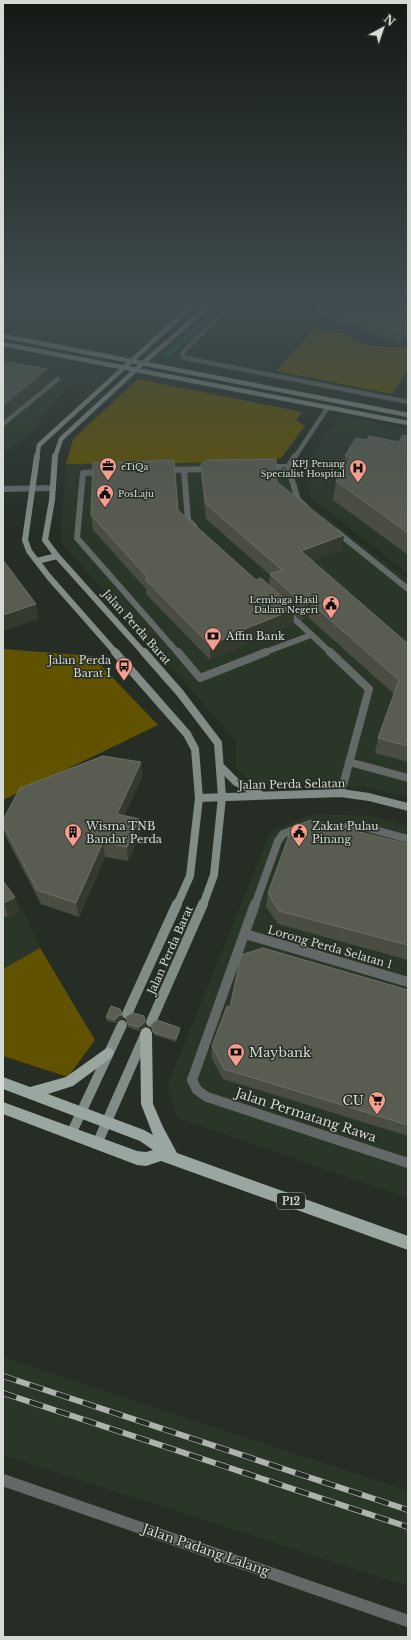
<svg xmlns="http://www.w3.org/2000/svg" width="411" height="1640" font-family="'Libre Baskerville',serif">
	<rect width="100%" height="100%" fill="#252d24"/>
	<g fill="#2a3628">
		<polygon points="3,363 64,376 71,383 30,432 3,455"/>
		<polygon points="339,415 408,429 408,574 311,498 304,467"/>
		<polygon points="270,462 296,467 301,498 408,579 408,797 365,787 255,785 236,769 236,741 60,541 66,464"/>
		<polygon points="312,814 366,815 408,826 408,1198 177,1118 167,1087 270,832"/>
		<polygon points="3,880 25,914 40,948 3,969"/>
		<polygon points="3,1357 408,1491 408,1586 3,1455"/>
	</g>
	<g fill="#615200">
		<path d="M 239,303 L 313,303 C 291,318 263,308 239,303 Z"/>
		<polygon points="315,328 346,334 354,340 370,346 408,347 408,370 392,394 276,371"/>
		<polygon points="138,379 302,412 296,420 305,426 282,457 270,462 66,464 73,439"/>
		<polygon points="3,649 92,656 158,725 3,800"/>
		<polygon points="40,948 95,1040 68,1077 3,1056 3,969"/>
	</g>
	<polygon fill="#24514d" points="218,306 223,307 168,358 162,356"/>
	<g fill="none" stroke-linecap="round" stroke-linejoin="round">
		<g stroke="#636966" stroke-width="4.5">
			<polyline points="231,304 183,352 182,355 185,358 408,402"/>
			<polyline points="3,424 58,379"/>
			<polyline points="295,457 328,407"/>
		</g>
		<g stroke="#636966" stroke-width="6">
			<polyline points="295,456 288,467 298,500 305,506"/>
			<polyline points="266,467 288,467"/>
			<polyline points="164,470 211,469"/>
			<polyline points="184,470 188,520 194,526"/>
			<polyline points="103,472 83,473 77,538 178,653"/>
			<polyline points="3,489 53,488"/>
			<polyline points="337,532 408,589"/>
			<polyline points="286,611 331,653"/>
			<polyline points="263,653 311,635"/>
		</g>
		<g stroke="#636966" stroke-width="8">
			<polyline points="178,652 200,678 266,652"/>
			<polyline points="330,652 369,689 341,793"/>
			<polyline points="349,762 408,778"/>
			<polyline points="330,827 364,827 408,839"/>
			<polyline points="255,905 278,841 283,834 301,827"/>
		</g>
		<g stroke="#636966" stroke-width="10">
			<polyline points="255,904 192,1080 197,1090 207,1097 408,1163"/>
			<polyline points="245,934 408,982"/>
		</g>
		<polyline stroke="#636966" stroke-width="12" points="3,1480 408,1621"/>
		<g stroke="#828c87" stroke-width="4.5">
			<polyline points="3,336 408,415"/>
			<polyline points="3,344 408,423"/>
			<polyline points="37,457 39,445 195,303"/>
			<polyline points="55,457 61,439 142,364 212,303"/>
		</g>
		<g stroke="#828c87" stroke-width="6">
			<polyline points="37,456 25,540 29,551 49,577 116,653"/>
			<polyline points="55,456 52,500 45,540 57,556 144,653"/>
			<polyline points="37,561 57,556"/>
		</g>
		<g stroke="#828c87" stroke-width="8">
			<polyline points="115,652 187,734 195,749 199,798 190,876 177,905"/>
			<polyline points="144,652 180,693 218,743 222,797 214,875 203,905"/>
			<polyline points="221,767 236,782 261,795"/>
			<polyline points="199,798 341,793 369,797 408,807"/>
		</g>
		<g stroke="#828c87" stroke-width="10">
			<polyline points="127,1014 177,904"/>
			<polyline points="151,1022 203,904"/>
			<polyline points="71,1134 122,1025"/>
			<polyline points="97,1144 144,1037"/>
		</g>
		<polygon fill="#9aa7a1" fill-rule="evenodd" points="146,1027 150,1029 152,1033 153,1104 163,1127 177,1153 408,1236 408,1250 161,1161 146,1166 137,1165 3,1114 3,1102 137,1151 146,1152 153,1150 140,1141 3,1089 3,1077 30,1087 66,1077 108,1047 112,1049 114,1053 112,1057 73,1086 48,1094 144,1130 153,1135 141,1104 140,1033 142,1029"/>
		<g stroke="#aeb4ad" stroke-width="6">
			<g id="rail">
				<polyline points="3,1376 408,1510"/>
				<polyline points="3,1393 408,1527"/>
			</g>
		</g>
		<use href="#rail" stroke="#252d24" stroke-width="4.5" stroke-dasharray="14" stroke-linecap="butt"/>
	</g>
	<g fill="#4a4d41">
		<polygon points="31,303 129,303 81,313 75,308 42,315 32,305"/>
		<polygon points="318,303 408,303 408,337 404,336 401,342 395,341 372,334 362,328 336,322 317,312"/>
		<polygon points="408,436 408,555 333,500 336,481 343,470 345,456 367,440 399,442"/>
		<polygon points="201,464 277,482 342,550 312,561 407,643 408,642 408,762 375,753 378,738 394,694 309,618 302,620 294,613 293,624 243,644 243,646 210,660 146,594 146,589 93,530 91,515 178,510 256,580 269,586 270,575 206,519 201,478"/>
		<polygon points="141,762 142,777 124,815 139,819 141,833 128,861 105,857 79,917 41,904 6,837 3,827 3,820"/>
		<polygon points="408,844 408,960 278,924 266,907 268,893"/>
		<polygon points="3,881 19,911 8,917 3,916"/>
		<polygon points="408,990 408,1136 223,1079 211,1057 212,1046 230,1007"/>
		<polygon points="122,1015 123,1019 119,1019 116,1023 107,1021 106,1017"/>
		<polygon points="126,1017 146,1026 139,1031 128,1027"/>
		<polygon points="151,1025 180,1028 180,1031 176,1042 154,1035"/>
	</g>
	<g fill="#353a2f">
		<polygon points="41,303 75,303 75,308 42,315"/>
		<polygon points="80,303 129,303 81,313"/>
		<polygon points="406,326 404,336 401,342 402,332"/>
		<polygon points="47,369 48,382 3,421 3,405"/>
		<polygon points="344,535 342,550 299,566 301,551"/>
		<polygon points="311,603 309,618 302,620 304,605"/>
		<polygon points="36,604 39,619 3,631 3,615"/>
		<polygon points="295,609 293,624 243,644 243,646 210,660 210,645 242,630"/>
		<polygon points="141,762 142,777 119,828 117,814"/>
		<polygon points="139,819 141,833 128,861 127,847"/>
		<polygon points="103,842 105,857 79,917 76,903"/>
		<polygon points="15,897 19,911 8,917 4,903"/>
		<polygon points="122,1015 123,1019 119,1019 116,1023 115,1020 118,1016"/>
		<polygon points="145,1022 146,1026 139,1031 139,1027"/>
		<polygon points="180,1028 180,1031 176,1042 176,1039"/>
	</g>
	<g fill="#595c51" stroke="#6c7066">
		<polygon points="319,303 408,303 408,327 406,326 402,332 396,331 374,325 363,319 337,313"/>
		<polygon points="3,361 47,369 3,405"/>
		<polygon points="403,435 408,436 408,533 336,481 351,457 345,456 356,438 367,440 369,436 399,442"/>
		<polygon points="276,459 277,482 344,535 301,551 407,643 408,642 408,746 378,738 399,680 311,603 304,605 270,574 282,570 206,504 201,464 208,460"/>
		<polygon points="174,460 178,510 256,580 261,578 295,609 242,630 243,631 210,645 145,579 148,578 91,515 93,463"/>
		<polygon points="3,560 36,604 3,615"/>
		<polygon points="103,756 141,762 117,814 139,819 127,847 103,842 76,903 37,890 3,825 3,820 20,788"/>
		<polygon points="311,820 408,844 408,945 279,911 268,893 292,827"/>
		<polygon points="3,881 15,897 4,903 3,903"/>
		<polygon points="263,948 408,990 408,1125 224,1069 212,1046 227,1006 230,1007 241,955"/>
		<polygon points="111,1006 120,1009 122,1015 118,1016 115,1020 106,1017"/>
		<polygon points="133,1013 144,1016 145,1022 139,1027 128,1024 126,1017"/>
		<polygon points="157,1020 180,1028 176,1039 153,1032 151,1025"/>
	</g>
	<linearGradient id="sky" x2="0" y2="1"><stop stop-color="#141914"/><stop offset="0.57" stop-color="#404c50"/><stop offset="1" stop-color="#404c50" stop-opacity="0"/></linearGradient>
	<rect width="411" height="533" fill="url(#sky)"/>
	<defs>
		<g id="office-pin" transform="scale(0.9)"><path d="M0 17L-7.5 6A9.5 9.5 0 1 1 7.5 6Z" fill="#f59d8f" stroke="#252d24"/><path d="M-6-3h4V-5.5h4V-3h4V5H-6ZM-1-4.5V-3h2v-1.5ZM-6 0V1H6V0Z" fill="#111"/></g>
		<g id="hospital-pin" transform="scale(0.9)"><path d="M0 17L-7.5 6A9.5 9.5 0 1 1 7.5 6Z" fill="#f59d8f" stroke="#252d24"/><path d="M-5-5h3v3.5h4V-5h3V5h-3V1.5h-4V5h-3Z" fill="#111"/></g>
		<g id="civic-pin" transform="scale(0.9)"><path d="M0 17L-7.5 6A9.5 9.5 0 1 1 7.5 6Z" fill="#f59d8f" stroke="#252d24"/><path d="M-.6-6.5H3V-4.5H.6V-3L4-1V1h2V6H-6V1h2V-1L-.6-3ZM-1.2 2.5V6h2.4V2.5Z" fill="#111"/></g>
		<g id="bank-pin" transform="scale(0.9)"><path d="M0 17L-7.5 6A9.5 9.5 0 1 1 7.5 6Z" fill="#f59d8f" stroke="#252d24"/><path d="M-6-4H6V4H-6ZM0-2.3a2.3 2.3 0 1 0 0 4.6a2.3 2.3 0 1 0 0-4.6Z" fill="#111"/></g>
		<g id="bus-pin" transform="scale(0.9)"><path d="M0 17L-7.5 6A9.5 9.5 0 1 1 7.5 6Z" fill="#f59d8f" stroke="#252d24"/><path d="M-5-6H5V4H4V6H2V4H-2V6H-4V4H-5ZM-3.5-4V0h7V-4ZM-3.5 1.2v1.5H-2V1.2ZM2 1.2v1.5H3.5V1.2Z" fill="#111"/></g>
		<g id="building-pin" transform="scale(0.9)"><path d="M0 17L-7.5 6A9.5 9.5 0 1 1 7.5 6Z" fill="#f59d8f" stroke="#252d24"/><path d="M-4-6H4V6H1V3H-1V6H-4ZM-2.5-4.3h1.7v1.8h-1.7ZM.8-4.3h1.7v1.8H.8ZM-2.5-1h1.7V.8h-1.7ZM.8-1h1.7V.8H.8Z" fill="#111"/></g>
		<g id="supermarket-pin" transform="scale(0.9)"><path d="M0 17L-7.5 6A9.5 9.5 0 1 1 7.5 6Z" fill="#f59d8f" stroke="#252d24"/><path d="M-6-5.5h2.5l.6 2H6L4.5 2H-2.5L-4.4-4H-6ZM-1.5 3.2a1.3 1.3 0 1 0 .1 0ZM3 3.2a1.3 1.3 0 1 0 .1 0Z" fill="#111"/></g>
	</defs>
	<g fill-rule="evenodd">
		<use href="#office-pin" x="108" y="466"/>
		<use href="#hospital-pin" x="358" y="468"/>
		<use href="#civic-pin" x="105" y="493"/>
		<use href="#civic-pin" x="331" y="604"/>
		<use href="#bank-pin" x="213" y="636"/>
		<use href="#bus-pin" x="124" y="666"/>
		<use href="#building-pin" x="73" y="832"/>
		<use href="#civic-pin" x="299" y="832"/>
		<use href="#bank-pin" x="236" y="1052"/>
		<use href="#supermarket-pin" x="377" y="1100"/>
	</g>
	<g text-anchor="middle" dominant-baseline="central" stroke-width="3" stroke-linejoin="round" paint-order="stroke">
		<g font-size="9" fill="#d6dbd5" stroke="#252d24" text-anchor="end">
			<text x="345" y="463">KPJ Penang<tspan x="345" dy="10">Specialist Hospital</tspan></text>
			<text x="121" y="466" text-anchor="start">eTiQa</text>
			<text x="118" y="493" text-anchor="start">PosLaju</text>
			<text x="318" y="599">Lembaga Hasil<tspan x="318" dy="10">Dalam Negeri</tspan></text>
		</g>
		<rect fill="#252d24" stroke="#a1a7a0" stroke-width="1" x="277" y="1193" width="28" height="16" rx="3"/>
		<g font-size="10" font-weight="bold" fill="#d6dbd5">
			<text x="291" y="1201">P12</text>
		</g>
		<g font-size="11" fill="#d6dbd5" stroke="#252d24">
			<text transform="translate(137 627) rotate(48)">Jalan Perda Barat</text>
			<text transform="translate(292 784) rotate(-1)">Jalan Perda Selatan</text>
			<text transform="translate(330 947) rotate(16)">Lorong Perda Selatan 1</text>
			<text transform="translate(170 950) rotate(-66)">Jalan Perda Barat</text>
		</g>
		<g font-size="11" fill="#d6dbd5" stroke="#252d24" text-anchor="start">
			<text x="226" y="636">Affin Bank</text>
			<text x="111" y="660" text-anchor="end">Jalan Perda<tspan x="111" dy="13">Barat I</tspan></text>
			<text x="86" y="826">Wisma TNB<tspan x="86" dy="13">Bandar Perda</tspan></text>
			<text x="312" y="826">Zakat Pulau<tspan x="312" dy="13">Pinang</tspan></text>
		</g>
		<g font-size="13" fill="#d6dbd5" stroke="#252d24" text-anchor="start">
			<text x="249" y="1052">Maybank</text>
			<text x="364" y="1100" text-anchor="end">CU</text>
		</g>
		<g font-size="13" fill="#d6dbd5" stroke="#252d24">
			<text transform="translate(306 1115) rotate(18)">Jalan Permatang Rawa</text>
			<text transform="translate(206 1550) rotate(19)">Jalan Padang Lalang</text>
		</g>
	</g>
	<rect width="411" height="1640" fill="none" stroke="#d6dbd5" stroke-width="8"/>
	<g transform="translate(383 28) rotate(40)" stroke="#252d24" stroke-width="3" paint-order="stroke">
	<path d="M0-3L7 15L0 10L-7 15Z" fill="#d6dbd5"/>
	<text y="-6" font-size="11" font-weight="bold" text-anchor="middle" fill="#d6dbd5">N</text>
	</g>
</svg>
